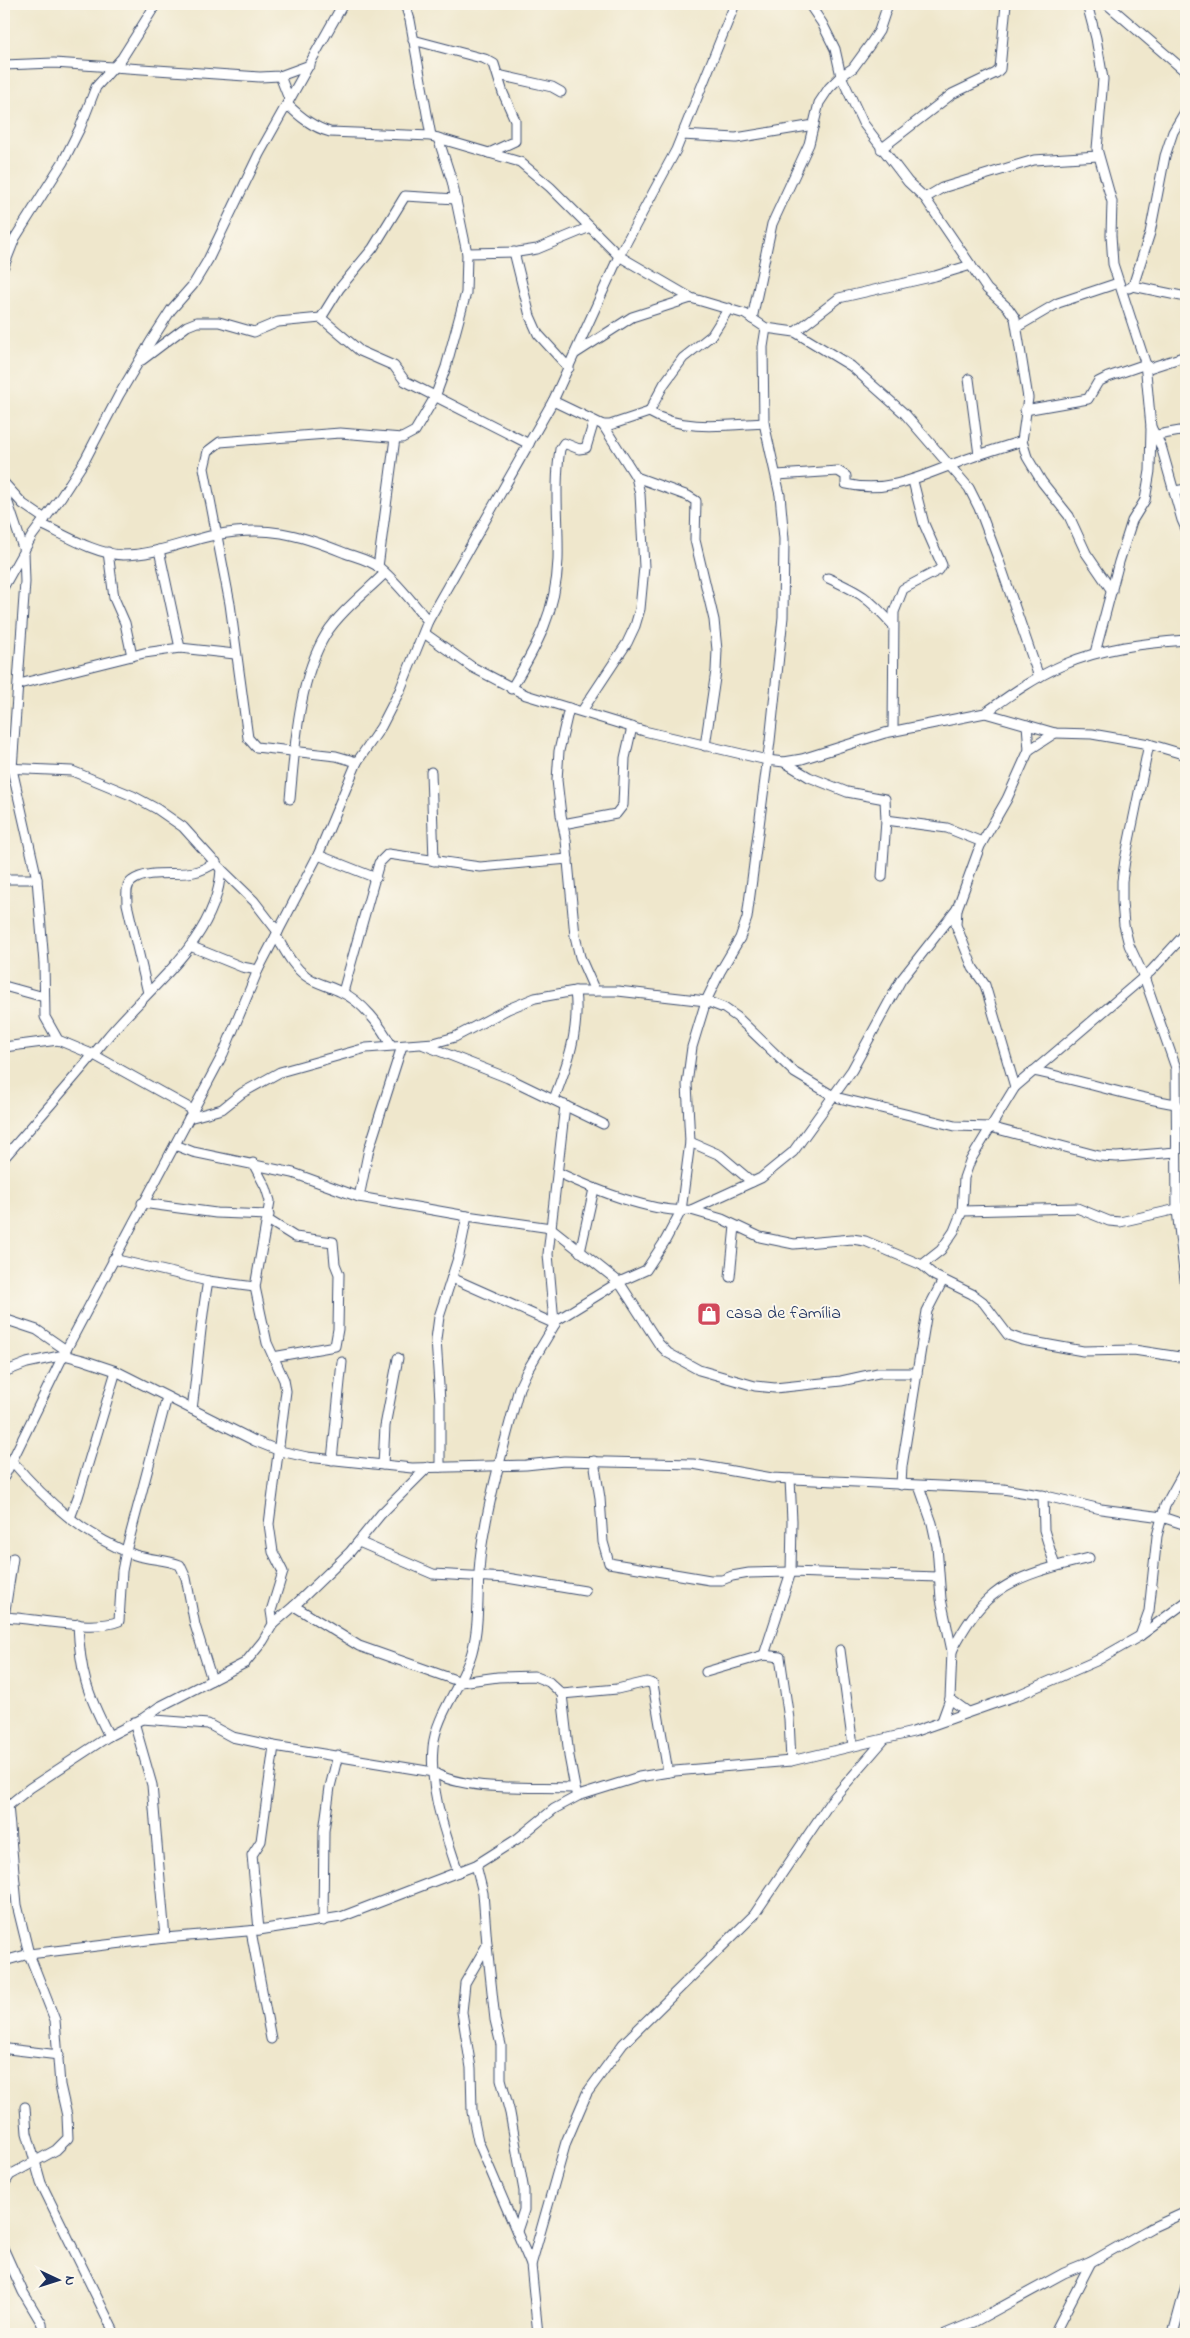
<svg xmlns="http://www.w3.org/2000/svg" width="1190" height="2338" font-family="'Indie Flower',sans-serif">
	<rect width="100%" height="100%" fill="#fbf7ec"/>
	<filter id="ink" filterUnits="userSpaceOnUse"><feTurbulence type="fractalNoise" baseFrequency=".02" numOctaves="2"/><feDisplacementMap in="SourceGraphic" scale="10" xChannelSelector="R" yChannelSelector="G"/><feConvolveMatrix kernelMatrix="1 2 1 2 8 2 1 2 1" color-interpolation-filters="sRGB"/></filter>
	<filter id="wash" filterUnits="userSpaceOnUse"><feTurbulence type="fractalNoise" baseFrequency=".0096" numOctaves="4" result="noise"/><feDisplacementMap in="SourceGraphic" scale="20" xChannelSelector="R" yChannelSelector="G"/><feGaussianBlur stdDeviation="1.12" result="paint"/><feColorMatrix in="noise" values="0 0 0 0 0 0 0 0 0 0 0 0 0 0 0 0 0 1.4 0 .05"/><feComposite in="paint" operator="in"/></filter>
	<g filter="url(#wash)">
		<rect width="100%" height="100%" fill="#efe7cc"/>
	</g>
	<g filter="url(#ink)">
		<g fill="none" stroke-linecap="round" stroke-linejoin="round">
			<g stroke="#3b4b6e" stroke-width="11">
				<g id="minor">
					<polyline points="405,4 410,20 431,136"/>
					<polyline points="809,4 822,23 835,49 841,76 863,123 908,182 925,198 987,289 1008,308 1015,318 1028,398 1022,441 1027,457 1042,482 1069,516 1086,553 1112,591"/>
					<polyline points="1087,4 1096,38 1103,79 1097,149 1112,202 1111,235 1113,264 1145,362 1151,427 1150,471 1145,500 1132,521 1119,562 1095,653"/>
					<polyline points="1107,4 1186,72"/>
					<polyline points="413,40 485,59 494,64 503,93 515,120 515,141 489,153"/>
					<polyline points="4,65 54,63 260,77 280,76 310,65"/>
					<polyline points="498,75 552,87 561,92"/>
					<polyline points="280,76 289,99"/>
					<path d="M 287,104 C 299,116 312,127 330,132 L 431,136 L 520,162 L 550,187 L 619,256 L 691,298 L 745,314 L 766,328 L 795,332 L 851,366 L 905,414 L 969,488 L 979,508 L 999,561 L 1039,677"/>
					<polyline points="682,135 736,138 814,125"/>
					<polyline points="881,149 952,94 996,73 1000,69 1006,4"/>
					<polyline points="925,198 942,188 1034,160 1098,156"/>
					<polyline points="514,252 530,316 538,334 569,368"/>
					<polyline points="467,253 518,252 537,249 590,227"/>
					<polyline points="4,266 15,238 63,162 80,128 96,87 122,58 156,4"/>
					<polyline points="1133,286 1150,233 1165,156 1173,132 1186,110"/>
					<polyline points="1129,288 1133,286 1186,297"/>
					<polyline points="321,318 339,289 373,248 405,196 456,199"/>
					<polyline points="752,319 772,224 809,144 819,103 829,88 841,76 853,68 869,46 879,31 888,4"/>
					<polyline points="1017,327 1058,303 1118,283"/>
					<polyline points="795,332 839,298 935,276 971,265"/>
					<polyline points="576,353 632,317 691,298"/>
					<polyline points="142,360 187,326 197,322 219,322 254,332 278,322 321,318 360,351 394,366 405,381 529,444"/>
					<polyline points="1146,369 1186,356"/>
					<polyline points="969,379 979,455"/>
					<polyline points="553,401 603,425 610,425 649,412 664,384 683,358 712,335 729,308"/>
					<polyline points="1025,410 1088,399 1098,382 1108,377 1146,364"/>
					<path d="M 649,412 C 682,432 727,425 764,423"/>
					<polyline points="1151,427 1161,446 1182,520 1186,529"/>
					<polyline points="1157,435 1186,430"/>
					<path d="M 777,475 L 838,471 L 846,476 L 846,484 C 887,494 921,476 959,462 C 979,454 1000,448 1022,441"/>
					<polyline points="636,477 688,496 696,501 695,540 714,620 717,650 716,671 705,746"/>
					<polyline points="4,483 23,504 45,519"/>
					<polyline points="4,491 24,551 25,582 12,769 37,879 44,963 45,1017 58,1040 94,1055 193,1110"/>
					<polyline points="1175,491 1186,489"/>
					<path d="M 41,524 C 65,535 95,554 123,555 C 155,555 185,541 215,535 C 267,525 298,534 345,553 C 356,557 370,560 380,568 C 398,583 413,603 428,621"/>
					<polyline points="159,550 180,648"/>
					<polyline points="108,552 114,598 125,623 132,656"/>
					<polyline points="378,567 395,438"/>
					<path d="M 828,578 C 861,593 869,598 893,625"/>
					<polyline points="4,586 32,536 61,497 85,460 119,395 151,341 171,310 193,285 208,260 259,154 343,4"/>
					<polyline points="424,633 472,667 526,695 644,731 767,760 784,762 802,759 885,733 985,713 1055,733 1092,734 1149,744 1186,755"/>
					<polyline points="19,684 144,653 180,648 235,654"/>
					<path d="M 511,689 C 537,646 556,612 558,560 C 559,522 554,487 560,449 L 564,443 L 579,449 L 586,448 L 594,421"/>
					<polyline points="569,708 559,751 557,780 561,815 566,840 575,936 580,957 595,991"/>
					<polyline points="582,711 627,643 635,626 640,609 644,567 640,494 636,477 603,425"/>
					<path d="M 985,713 C 1010,695 1035,677 1063,665 C 1101,648 1145,643 1186,640"/>
					<polyline points="893,731 894,612 903,589 939,570 942,565 924,524 913,481"/>
					<polyline points="1149,744 1125,860 1122,881 1122,902 1124,925 1129,945 1144,977 1176,1068 1177,1210 1186,1289"/>
					<polyline points="1029,750 1055,733"/>
					<polyline points="357,762 336,756 256,747 248,738 230,604 204,468 208,451 220,442 340,433 402,438 415,431 435,397 446,367 466,293 467,253 452,181 438,138"/>
					<polyline points="784,762 809,777 847,792 885,799 886,820 882,877"/>
					<polyline points="4,768 72,771 133,796 157,809 183,827 221,869 254,901 278,932"/>
					<polyline points="431,772 434,861"/>
					<path d="M 290,799 C 295,747 298,680 326,634 C 340,612 366,592 385,573"/>
					<polyline points="886,820 947,828 982,842"/>
					<polyline points="563,824 616,814 623,805 625,758 632,727"/>
					<polyline points="318,855 376,878"/>
					<polyline points="4,879 37,879"/>
					<path d="M 276,936 C 285,950 292,966 306,976 C 316,984 330,986 341,992 C 362,1001 381,1026 391,1045"/>
					<polyline points="190,946 242,967 258,970"/>
					<polyline points="4,986 44,997"/>
					<polyline points="343,992 379,863 388,854 480,867 568,859"/>
					<path d="M 148,993 L 127,904 C 127,896 125,886 132,881 C 148,869 176,876 194,872 C 203,870 209,867 216,862"/>
					<polyline points="424,1045 508,1078 603,1124"/>
					<polyline points="4,1047 58,1040"/>
					<path d="M 1033,1071 C 1082,1080 1128,1097 1177,1104"/>
					<polyline points="1015,1087 985,985 973,968 956,925 957,909 980,846 1007,799 1029,750 1027,725"/>
					<path d="M 554,1099 C 568,1063 580,1030 575,991"/>
					<polyline points="189,1118 222,1109 242,1093 280,1072 366,1048 434,1043 455,1037 508,1009 535,998 575,991 618,991 706,1001 724,1008 737,1017 795,1073 835,1097 955,1126 990,1127 1099,1156 1117,1157 1176,1152"/>
					<polyline points="690,1142 720,1155 752,1182"/>
					<polyline points="175,1145 193,1152 293,1173 359,1197 467,1216 551,1228 619,1282 659,1344 668,1353 699,1370 755,1386 775,1388 841,1381 878,1373 917,1373"/>
					<path d="M 4,1158 C 38,1119 73,1080 106,1039 C 148,987 217,941 221,869"/>
					<polyline points="253,1163 266,1188 270,1201 255,1287 267,1343 284,1380 286,1391 269,1524 273,1552 283,1572 271,1611 273,1624"/>
					<path d="M 559,1173 C 593,1189 654,1214 691,1210 L 761,1178 L 793,1152 L 852,1070 L 901,980 L 957,909"/>
					<polyline points="359,1197 369,1149 402,1046"/>
					<polyline points="142,1203 216,1213 269,1215"/>
					<polyline points="691,1210 722,1219 760,1237 794,1244 852,1239 865,1241 922,1265 935,1276 972,1294 983,1302 1008,1335 1022,1340 1083,1351 1134,1350 1186,1358"/>
					<polyline points="962,1211 1077,1208 1109,1221 1120,1222 1186,1207"/>
					<polyline points="268,1220 295,1237 333,1242 335,1264 339,1274 338,1329 335,1346 273,1357"/>
					<polyline points="580,1252 594,1189"/>
					<polyline points="113,1259 208,1281 255,1287"/>
					<polyline points="922,1265 941,1250 954,1231 962,1211 964,1178 970,1161 1015,1087 1151,971 1186,933"/>
					<polyline points="730,1277 735,1226"/>
					<polyline points="452,1278 555,1324"/>
					<polyline points="4,1319 37,1330 66,1350"/>
					<polyline points="554,1322 548,1254 565,1105"/>
					<polyline points="4,1372 27,1363 64,1355 83,1360 116,1371 255,1441 280,1451 307,1457 412,1468 526,1465 564,1461 693,1464 772,1478 1003,1489 1046,1496 1101,1509 1162,1517 1186,1525"/>
					<path d="M 192,1409 C 198,1366 200,1324 208,1281"/>
					<polyline points="332,1460 342,1362"/>
					<path d="M 12,1461 C 46,1501 85,1537 135,1555 C 150,1560 166,1559 180,1565 L 186,1578 L 195,1625 L 212,1680"/>
					<polyline points="594,1461 600,1498 603,1542 609,1563 710,1580 722,1580 732,1576 749,1573 791,1572 938,1577"/>
					<polyline points="383,1465 385,1426 398,1358"/>
					<polyline points="440,1467 440,1401 436,1339 439,1317 459,1255 467,1216"/>
					<polyline points="4,1477 66,1350 223,1054 258,970 318,855 357,762 381,727 400,690 428,621 553,401 619,256 676,150 735,4"/>
					<polyline points="901,1485 902,1466 927,1311 943,1280"/>
					<polyline points="919,1486 932,1523 937,1546 941,1599 952,1651 950,1699 942,1721"/>
					<polyline points="1043,1495 1044,1530 1055,1566"/>
					<polyline points="70,1518 78,1497 116,1371"/>
					<polyline points="359,1542 433,1574 507,1578 585,1591"/>
					<polyline points="294,1606 359,1646 461,1682 498,1677 534,1676 549,1682 562,1694 569,1756 576,1793"/>
					<path d="M 4,1617 C 34,1618 93,1632 119,1621 L 122,1571 L 126,1551 L 167,1397"/>
					<polyline points="4,1617 13,1558"/>
					<path d="M 78,1624 C 80,1673 87,1693 109,1736"/>
					<polyline points="1140,1636 1149,1611 1157,1536 1165,1506 1186,1468"/>
					<polyline points="840,1650 853,1746"/>
					<path d="M 952,1651 C 962,1631 975,1609 993,1595 C 1016,1575 1059,1565 1089,1558"/>
					<polyline points="764,1655 791,1572 792,1521 790,1479"/>
					<polyline points="706,1672 764,1655 780,1657 789,1719 791,1761"/>
					<polyline points="562,1694 617,1689 647,1682 653,1684 668,1772"/>
					<polyline points="950,1699 968,1712"/>
					<path d="M 142,1719 L 208,1724 L 232,1737 L 274,1746 L 433,1772 C 465,1792 535,1786 574,1788"/>
					<polyline points="134,1722 152,1785 165,1938"/>
					<polyline points="4,1800 8,1805 17,1905 29,1954 55,2020 60,2085 67,2116 68,2138 56,2150 10,2175 4,2184"/>
					<polyline points="4,1809 30,1788 109,1736 142,1719 159,1707 245,1663 263,1641 273,1624 294,1606 350,1552 381,1514 428,1467"/>
					<polyline points="476,1865 483,1893 487,1945 465,1983 462,2012 471,2068 472,2112 478,2141 531,2265"/>
					<path d="M 458,1872 C 445,1832 429,1790 433,1747 C 436,1714 463,1685 472,1652 C 481,1619 476,1584 481,1551 C 489,1496 505,1442 519,1388 L 527,1371 L 555,1324 L 554,1322 L 619,1282 L 646,1270 L 665,1241 L 681,1211 L 690,1142 L 687,1084 L 692,1047 L 706,1001 L 720,972 L 740,938 L 747,918 L 770,741 L 783,617 L 784,539 L 780,495 L 764,423 L 763,347 L 766,328"/>
					<polyline points="323,1921 324,1831 330,1787 338,1755"/>
					<polyline points="259,1930 252,1855 261,1841 274,1746"/>
					<polyline points="251,1931 271,2039"/>
					<polyline points="487,1945 495,2020 501,2045 501,2079 510,2113 524,2191 524,2210 517,2231"/>
					<polyline points="4,1961 29,1954 165,1938 259,1930 341,1917 476,1865 517,1839 554,1809 578,1796 639,1777 675,1771 791,1761 913,1732 1018,1695 1096,1661 1140,1636 1186,1602"/>
					<polyline points="8,2049 59,2055"/>
					<polyline points="25,2107 27,2133 41,2183 115,2334"/>
					<polyline points="4,2250 23,2292 42,2324 43,2334"/>
					<polyline points="538,2334 531,2265 566,2142 587,2093 623,2044 754,1915 831,1801 883,1741"/>
					<polyline points="945,2334 974,2322 1064,2273 1091,2262 1151,2228 1186,2212"/>
					<polyline points="1054,2334 1091,2262"/>
					<polyline points="1173,2334 1186,2286"/>
				</g>
			</g>
			<use href="#minor" stroke="#fff" stroke-width="9"/>
		</g>
	</g>
	<defs>
		<g id="shop-square" transform="scale(1.25)"><rect x="-9" y="-9" width="18" height="18" rx="4" fill="#d1495b" stroke="#fbf7ec"/><path d="M-5-2.5h2.3a2.7 3.5 0 0 1 5.4 0H5L5.5 6h-11ZM-1.5-2.5h3a1.5 2.3 0 0 0-3 0Z" fill="#fff"/></g>
	</defs>
	<g fill-rule="evenodd">
		<use href="#shop-square" x="709" y="1314"/>
	</g>
	<g text-anchor="middle" dominant-baseline="central" stroke-width="4" stroke-linejoin="round" paint-order="stroke">
		<g font-size="18" fill="#1b2f5e" stroke="#fbf7ec" text-anchor="start">
			<text x="726" y="1314">casa de família</text>
		</g>
	</g>
	<rect width="1190" height="2338" fill="none" stroke="#fbf7ec" stroke-width="20"/>
	<g transform="translate(58 2280) rotate(94)" stroke="#fbf7ec" stroke-width="4" paint-order="stroke">
	<path d="M0-4L9 19L0 12L-9 19Z" fill="#1b2f5e"/>
	<text y="-8" font-size="14" font-weight="bold" text-anchor="middle" fill="#1b2f5e">N</text>
	</g>
</svg>
